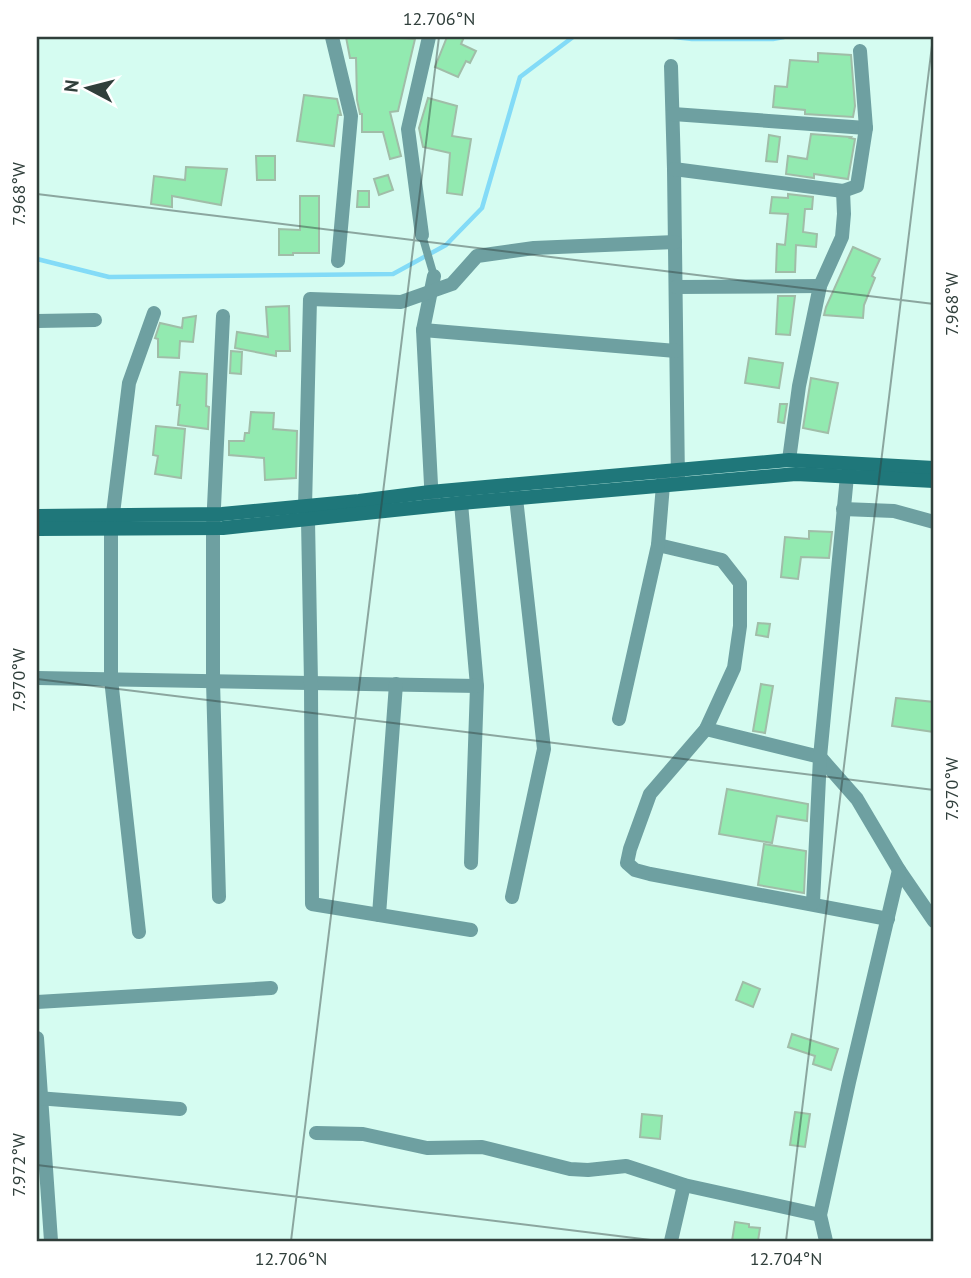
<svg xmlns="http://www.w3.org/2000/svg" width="971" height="1278" font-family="'PT Sans',sans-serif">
	<rect width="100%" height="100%" fill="#d5fcf1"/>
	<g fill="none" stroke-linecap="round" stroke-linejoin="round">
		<g stroke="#83dbf7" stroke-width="4.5">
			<polyline points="674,37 692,39 773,39 784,37"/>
			<polyline points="37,259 109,277 393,274 446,245 482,208 520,77 573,37"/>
		</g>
	</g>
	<g fill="#92eab0" stroke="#a0bda8" stroke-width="2">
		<polygon points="346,37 387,37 415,39 398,111 390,112 401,156 390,159 383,132 362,132 362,114 360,114 357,100 356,58 350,58"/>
		<polygon points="447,37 464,37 461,44 476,51 470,63 466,61 458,77 435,67"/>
		<polygon points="818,53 851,55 855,106 853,117 805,114 805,110 773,107 775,86 787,87 790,60 818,62"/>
		<polygon points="304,95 337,99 341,115 338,115 334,146 297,141"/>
		<polygon points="428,98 457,106 452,136 471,139 462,195 447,193 450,153 423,147 419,128"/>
		<polygon points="811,134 851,137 850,138 855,139 848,179 814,174 814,178 786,174 788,156 807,159"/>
		<polygon points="769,135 780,137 777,162 766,161"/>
		<polygon points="256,156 275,156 275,180 257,180"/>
		<polygon points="186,167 227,169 221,205 172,196 172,207 151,204 154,176 185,180"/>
		<polygon points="388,175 393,190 379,195 374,179"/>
		<polygon points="358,191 369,191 369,207 357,207"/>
		<polygon points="788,194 813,197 812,209 805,209 803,232 817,234 816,247 796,245 795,272 776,272 777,244 785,245 788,214 770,213 772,197 788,198"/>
		<polygon points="300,196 319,196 319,253 293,253 293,255 279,255 279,229 300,230"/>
		<polygon points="853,247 880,259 872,276 875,278 864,305 863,318 824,315 826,307"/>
		<polygon points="778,296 795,296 790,335 776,334"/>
		<polygon points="289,306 290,351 276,351 276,356 235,348 237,332 268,337 266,307"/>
		<polygon points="196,316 193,342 180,341 179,358 158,357 158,339 155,338 160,323 182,328 183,318"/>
		<polygon points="231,351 242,352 241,374 230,373"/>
		<polygon points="749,358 783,363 779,388 745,383"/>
		<polygon points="180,372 207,374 206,406 209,407 208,429 178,425 180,405 177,405"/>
		<polygon points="811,378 838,383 828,433 803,428"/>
		<polygon points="780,404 787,404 784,423 778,422"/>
		<polygon points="251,412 274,413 273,429 297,431 296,478 265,480 264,458 229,455 229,441 244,441 245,433 249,433"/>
		<polygon points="156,426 185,429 181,478 155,474 158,456 153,455"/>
		<polygon points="809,531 832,532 829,558 801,557 798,579 781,577 785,537 809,539"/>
		<polygon points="758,623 770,624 768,637 756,635"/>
		<polygon points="761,684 773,686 765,733 753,731"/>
		<polygon points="896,698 934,702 934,732 892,726"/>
		<polygon points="727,789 808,804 807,821 777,816 772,843 719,834"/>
		<polygon points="764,844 806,851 804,893 758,885"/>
		<polygon points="743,982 760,989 753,1007 736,1000"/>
		<polygon points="792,1034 838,1049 831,1070 813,1064 815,1056 788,1047"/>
		<polygon points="795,1112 810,1114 805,1147 790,1145"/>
		<polygon points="642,1114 662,1116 660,1139 640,1137"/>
		<polygon points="735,1222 749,1224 749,1227 760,1228 758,1241 732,1241"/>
	</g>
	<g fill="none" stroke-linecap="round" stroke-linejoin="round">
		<polyline stroke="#6ea0a1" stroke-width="8" points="422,235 434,276"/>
		<g stroke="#6ea0a1" stroke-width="14">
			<polyline points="332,37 351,116 338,261"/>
			<polyline points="671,66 674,169 678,482"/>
			<polyline points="673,114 866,128"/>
			<polyline points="674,169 843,191 857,186 866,128 860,51"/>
			<polyline points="422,235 408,129 429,37"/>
			<polyline points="676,287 820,286"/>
			<polyline points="37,321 95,320"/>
			<polyline points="423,330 676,351"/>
			<polyline points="789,460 799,386 820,286 842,237 844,214 843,191"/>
			<polyline points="461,503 477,686 471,863"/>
			<polyline points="432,504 423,330 434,276"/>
			<polyline points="843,509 894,511 934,522"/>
			<polyline points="658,545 722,560 740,583 740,626 734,668 706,729 650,794 630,849 627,863 635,870 650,874 888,919"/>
			<polyline points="37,678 477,686"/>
			<polyline points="619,719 658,545 664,473"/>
			<polyline points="706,729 820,757 857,799 899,870 934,921"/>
			<polyline points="219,897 213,681 213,528 223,316"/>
			<polyline points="512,897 544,749 516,498"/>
			<polyline points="813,903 820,757 847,476"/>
			<polyline points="379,915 396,684"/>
			<polyline points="471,930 312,904 311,683 308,520 305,507 310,299 401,302 452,284 477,256 534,248 675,242"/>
			<polyline points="139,932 111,679 111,530 129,383 154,313"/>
			<polyline points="37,1002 271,988"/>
			<polyline points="37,1038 51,1241"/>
			<polyline points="37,1098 180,1109"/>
			<polyline points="316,1133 363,1134 427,1148 482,1147 570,1169 588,1170 626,1166 684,1185 820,1215"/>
			<polyline points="671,1241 684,1185"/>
			<polyline points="826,1241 820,1215 849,1082 899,870"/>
		</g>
		<g stroke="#1f777a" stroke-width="14">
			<polyline points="37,516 222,514 359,501 430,492 789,460 934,468"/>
			<polyline points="37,529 223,528 461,503 796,474 934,481"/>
		</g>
	</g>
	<path fill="none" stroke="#303f3b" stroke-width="2" stroke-opacity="0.45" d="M 37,194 L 934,304M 37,679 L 934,790M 37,1165 L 659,1241M 291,1241 L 439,37M 786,1241 L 933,37"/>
	<rect width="971" height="1278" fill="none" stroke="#ffffff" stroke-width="77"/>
	<g transform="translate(88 88) rotate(277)" stroke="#ffffff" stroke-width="5" paint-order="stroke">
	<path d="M0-5L12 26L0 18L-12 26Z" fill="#303f3b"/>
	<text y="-10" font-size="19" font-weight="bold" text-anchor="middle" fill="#303f3b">N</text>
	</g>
	<rect x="38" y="38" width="894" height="1202" fill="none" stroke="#303f3b" stroke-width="2.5"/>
	<g font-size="18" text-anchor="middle" fill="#303f3b">
		<text x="439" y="25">12.706°N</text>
		<text transform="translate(19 194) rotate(-90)" y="6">7.968°W</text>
		<text transform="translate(952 304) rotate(-90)" y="6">7.968°W</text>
		<text transform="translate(19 680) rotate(-90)" y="6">7.970°W</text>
		<text transform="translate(952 789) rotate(-90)" y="6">7.970°W</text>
		<text transform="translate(19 1165) rotate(-90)" y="6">7.972°W</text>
		<text x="291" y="1265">12.706°N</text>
		<text x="786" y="1265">12.704°N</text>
	</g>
</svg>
